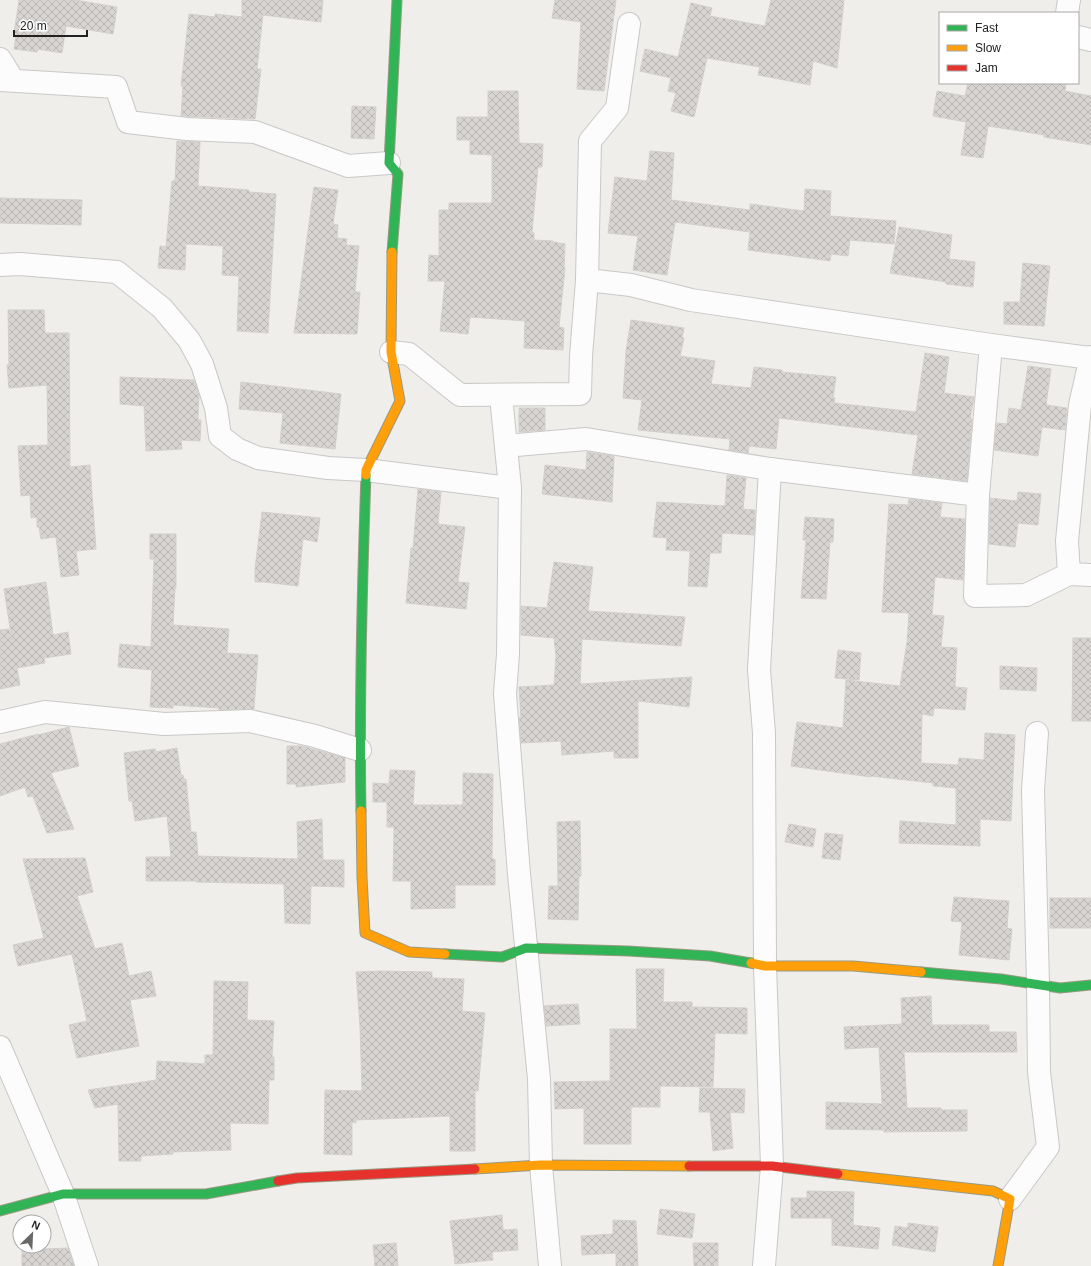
<svg xmlns="http://www.w3.org/2000/svg" width="1091" height="1266" font-family="Arial,sans-serif">
	<defs>
		<pattern id="building-cross-hatch" width="8" height="8" patternUnits="userSpaceOnUse"><rect width="8" height="8" fill="#d7d4d2"/><path d="M0 0l8 8M0 8l8-8" fill="none" stroke="#b8b6b4"/></pattern>
	</defs>
	<rect width="100%" height="100%" fill="#f0eeeb"/>
	<g fill="url(#building-cross-hatch)" stroke="#d3d0cc">
		<polygon points="19,0 75,0 117,7 113,34 66,26 62,53 38,49 37,52 14,49 16,34 14,33"/>
		<polygon points="242,0 323,0 321,22 263,15 257,69 261,69 255,119 181,116 183,86 181,86 189,14 215,17 215,14 242,17"/>
		<polygon points="555,0 616,0 604,91 577,89 581,22 552,18"/>
		<polygon points="771,0 844,0 837,68 813,61 810,85 758,75 760,67 707,58 694,117 671,111 676,93 668,91 671,78 640,71 645,49 678,57 691,3 712,8 710,16 765,26"/>
		<polygon points="968,83 1066,83 1065,91 1091,96 1091,145 1044,137 1044,135 988,126 983,158 961,155 966,122 933,116 937,91 965,96"/>
		<polygon points="488,91 518,91 519,143 543,144 542,167 538,167 532,232 534,233 534,240 553,241 553,242 565,244 564,268 565,268 559,327 564,328 563,350 524,348 525,321 470,317 468,334 440,331 445,281 428,281 429,255 439,256 439,210 449,210 449,203 492,203 492,155 470,154 470,140 457,140 457,117 488,117"/>
		<polygon points="352,106 376,107 374,139 351,138"/>
		<polygon points="177,141 200,142 198,186 249,190 249,192 276,194 268,333 237,331 239,276 222,275 223,246 186,244 185,270 158,268 160,246 166,247 172,181 175,181"/>
		<polygon points="650,151 674,153 671,200 750,210 750,204 804,211 805,189 831,191 830,216 896,221 894,244 850,240 848,256 831,254 830,261 748,250 750,232 675,222 667,275 633,270 638,236 608,233 610,216 615,177 647,181"/>
		<polygon points="314,187 338,190 333,224 338,225 337,238 347,239 346,245 359,246 355,292 360,292 357,334 294,333"/>
		<polygon points="0,198 82,200 81,225 0,223"/>
		<polygon points="899,227 952,235 949,259 975,262 973,287 946,284 946,282 890,273"/>
		<polygon points="1023,263 1050,266 1044,326 1004,324 1004,302 1020,302"/>
		<polygon points="8,310 44,310 45,333 69,333 70,467 90,465 96,549 76,551 79,575 61,577 56,537 41,539 39,527 37,527 37,517 31,518 30,495 21,496 18,446 48,445 47,385 9,388 7,365 9,364"/>
		<polygon points="631,320 684,328 682,338 684,338 680,356 715,361 711,384 751,388 754,367 782,370 782,372 836,377 833,398 835,398 834,403 916,412 925,353 949,357 944,393 974,397 970,419 972,419 967,481 912,474 918,435 779,418 776,449 749,446 748,453 729,450 730,439 638,430 642,400 623,398 626,351"/>
		<polygon points="1028,366 1051,369 1046,405 1067,408 1065,430 1042,427 1038,456 994,450 997,423 1007,424 1009,408 1021,410"/>
		<polygon points="120,377 194,380 199,395 198,420 201,420 200,441 181,440 182,449 146,451 144,406 120,404"/>
		<polygon points="241,382 341,394 335,449 280,443 283,413 239,409"/>
		<polygon points="519,408 545,408 545,430 519,432"/>
		<polygon points="587,452 614,456 612,502 542,494 545,465 586,470"/>
		<polygon points="727,475 746,478 743,509 755,510 754,535 722,533 721,553 710,553 707,587 688,586 690,551 666,550 667,538 653,537 657,502 725,506"/>
		<polygon points="418,489 441,492 438,524 465,527 458,582 469,583 466,609 406,603 411,548 413,548"/>
		<polygon points="1018,492 1041,494 1038,525 1018,523 1015,547 989,544 990,498 1017,501"/>
		<polygon points="909,499 942,503 940,517 965,519 963,580 935,577 932,615 944,616 941,647 957,648 955,687 967,688 965,710 934,708 933,716 922,714 921,763 958,765 959,758 984,760 985,733 1015,735 1011,821 980,819 980,846 899,843 900,821 956,825 956,788 933,786 933,783 871,776 871,777 791,766 797,722 843,728 846,680 900,686 907,642 909,613 882,612 889,504 908,505"/>
		<polygon points="262,512 320,518 317,542 303,539 298,586 264,582 255,582 255,569"/>
		<polygon points="805,517 834,519 833,542 830,542 826,599 801,598 806,540 803,540"/>
		<polygon points="150,534 176,534 176,588 175,588 173,625 229,629 227,653 258,655 254,709 219,710 219,708 173,705 173,708 150,707 152,670 118,667 120,644 151,647 154,559 150,559"/>
		<polygon points="554,562 593,567 588,611 685,617 681,646 582,639 580,684 692,677 689,707 638,701 638,758 614,758 614,751 562,755 561,741 521,743 519,718 521,718 519,687 554,685 556,656 554,638 521,635 521,606 547,608"/>
		<polygon points="46,582 53,635 68,632 71,654 44,658 45,663 17,668 20,685 0,689 0,630 9,629 12,640 4,589"/>
		<polygon points="1073,638 1091,638 1091,721 1072,721"/>
		<polygon points="838,650 861,653 859,680 835,678"/>
		<polygon points="1000,666 1037,668 1036,691 1000,689"/>
		<polygon points="69,727 79,766 51,773 74,829 47,833 33,796 28,797 25,787 0,796 0,744 38,734 38,735"/>
		<polygon points="287,746 302,746 345,758 345,782 296,787 296,784 287,784"/>
		<polygon points="177,748 181,775 183,775 184,779 186,779 191,832 196,832 198,856 298,859 297,822 322,819 323,860 344,860 344,887 311,886 310,924 285,923 284,884 196,882 196,881 146,881 146,857 171,857 167,816 135,821 132,801 129,801 124,753 155,749 156,752"/>
		<polygon points="390,770 415,771 413,805 463,805 463,773 493,774 492,859 495,859 495,885 455,885 455,908 411,909 411,881 393,881 394,827 387,827 387,802 373,802 373,783 389,784"/>
		<polygon points="580,821 581,876 579,876 578,920 548,919 549,886 558,886 557,822"/>
		<polygon points="789,824 816,829 813,847 785,842"/>
		<polygon points="825,833 843,835 840,860 822,858"/>
		<polygon points="85,858 93,892 77,896 95,949 122,943 129,976 151,971 156,996 130,1000 139,1046 77,1058 69,1025 87,1021 72,954 18,966 13,945 44,938 23,859"/>
		<polygon points="954,897 1009,901 1007,928 1012,929 1009,960 959,955 962,922 951,921"/>
		<rect x="1050" y="898" width="41" height="30"/>
		<polygon points="636,969 664,969 663,1002 692,1002 692,1007 747,1008 747,1034 715,1033 713,1087 660,1086 660,1107 631,1107 631,1144 584,1144 584,1108 555,1109 554,1082 610,1081 610,1029 637,1029"/>
		<polygon points="379,971 432,972 432,978 464,979 462,1011 485,1013 478,1091 475,1091 475,1151 450,1151 450,1116 356,1120 356,1123 352,1122 352,1155 324,1154 325,1090 362,1091 360,1027 356,972"/>
		<polygon points="214,981 248,982 247,1020 274,1021 272,1057 274,1057 274,1080 269,1080 268,1124 230,1123 231,1150 173,1152 173,1154 141,1156 141,1161 119,1161 118,1104 95,1108 88,1090 156,1080 157,1061 205,1064 205,1055 213,1055"/>
		<polygon points="931,996 932,1025 989,1025 989,1032 1016,1032 1017,1052 904,1052 907,1108 941,1108 941,1110 967,1110 967,1131 884,1132 884,1130 826,1129 826,1102 882,1104 879,1047 845,1049 844,1027 902,1024 901,998"/>
		<polygon points="578,1004 580,1024 546,1026 544,1006"/>
		<polygon points="700,1088 745,1089 744,1113 730,1112 733,1148 713,1151 710,1112 699,1112"/>
		<polygon points="807,1191 854,1192 853,1225 880,1228 878,1249 832,1245 832,1218 791,1218 791,1198 807,1198"/>
		<polygon points="660,1209 695,1214 692,1238 657,1234"/>
		<polygon points="502,1215 503,1230 517,1229 518,1250 492,1252 493,1260 455,1264 450,1221"/>
		<polygon points="613,1220 636,1221 638,1266 616,1266 616,1253 582,1255 581,1236 613,1234"/>
		<polygon points="908,1223 938,1227 935,1252 892,1245 895,1226 908,1228"/>
		<polygon points="396,1243 398,1266 375,1266 373,1245"/>
		<polygon points="693,1243 718,1243 718,1266 694,1266"/>
		<polygon points="68,1248 74,1266 22,1266 22,1250"/>
	</g>
	<g fill="none" stroke-linecap="round" stroke-linejoin="round">
		<g stroke="#c9c8c7" stroke-width="24">
			<g id="street">
				<polyline points="1067,13 1069,0"/>
				<polyline points="1078,37 1091,40"/>
				<polyline points="0,59 13,80"/>
				<polyline points="0,80 116,87 128,122 187,129 255,132 348,166 389,163"/>
				<polyline points="0,265 20,264 117,272 162,308 189,340 202,364 216,408 220,436 237,449 258,458 328,468 366,470 510,488"/>
				<polyline points="587,280 590,141 617,108 629,24"/>
				<polyline points="991,345 978,495 975,596 1026,595 1069,574 1091,575"/>
				<polyline points="391,352 409,354 460,395 580,394 581,356 587,280 631,285 691,300 991,345 1091,358"/>
				<polyline points="501,396 510,488 508,654 505,694 519,874 539,1079 541,1165 550,1266"/>
				<polyline points="506,446 586,439 770,469 978,495"/>
				<polyline points="1069,574 1067,541 1080,405 1091,357"/>
				<polyline points="0,722 45,712 164,724 250,721 315,736 360,750"/>
				<polyline points="0,1047 63,1194 87,1266"/>
				<polyline points="1010,1199 1048,1147 1039,1072 1038,984 1033,790 1037,733"/>
				<polyline points="764,1266 772,1166 765,966 764,733 759,670 770,469"/>
			</g>
		</g>
		<g stroke="#999a82" stroke-width="11">
			<g id="fast">
				<polyline points="392,252 398,174 389,163 397,0"/>
				<path d="M 361,811 C 359,699 362,587 366,475"/>
				<polyline points="445,954 502,957 526,948 628,951 710,956 751,963"/>
				<polyline points="921,972 1001,979 1060,988 1091,985"/>
				<polyline points="0,1211 63,1194 206,1194 278,1181"/>
			</g>
		</g>
		<g stroke="#999a82" stroke-width="11">
			<g id="slow">
				<polyline points="366,475 366,470 400,401 391,352 392,252"/>
				<polyline points="361,811 362,877 365,933 409,952 445,954"/>
				<polyline points="751,963 765,966 853,966 921,972"/>
				<polyline points="475,1169 541,1165 689,1166"/>
				<polyline points="838,1174 993,1191 1010,1199 998,1266"/>
			</g>
		</g>
		<g stroke="#999a82" stroke-width="11">
			<g id="jam">
				<polyline points="689,1166 772,1166 838,1174"/>
				<polyline points="278,1181 297,1178 475,1169"/>
			</g>
		</g>
		<use href="#street" stroke="#fdfcfc" stroke-width="22"/>
		<use href="#fast" stroke="#30b455" stroke-width="9"/>
		<use href="#slow" stroke="#ff9f0a" stroke-width="9"/>
		<use href="#jam" stroke="#e5322d" stroke-width="9"/>
	</g>
	<rect x="939" y="12" width="140" height="72" fill="#ffffff" stroke="#a7a7a7"/>
	<rect x="947" y="25" width="20" height="6" fill="#30b455" stroke="#a7a7a7"/>
	<text x="975" y="32" font-size="12" fill="#222222">Fast</text>
	<rect x="947" y="45" width="20" height="6" fill="#ff9f0a" stroke="#a7a7a7"/>
	<text x="975" y="52" font-size="12" fill="#222222">Slow</text>
	<rect x="947" y="65" width="20" height="6" fill="#e5322d" stroke="#a7a7a7"/>
	<text x="975" y="72" font-size="12" fill="#222222">Jam</text>
	<g transform="translate(32 1234) rotate(24)"><circle r="19" fill="#ffffff" stroke="#a7a7a7"/>
	<path d="M0-3L7 15L0 10L-7 15Z" fill="#6a6968"/>
	<text y="-6" font-size="11" font-weight="bold" text-anchor="middle" fill="#222222">N</text>
	</g>
	<path d="M14 30v6h73v-6" fill="none" stroke="#222222" stroke-width="2"/>
	<text x="20" y="30" font-size="12" fill="#222222" stroke="#ffffff" stroke-width="3" paint-order="stroke">20 m</text>
</svg>
